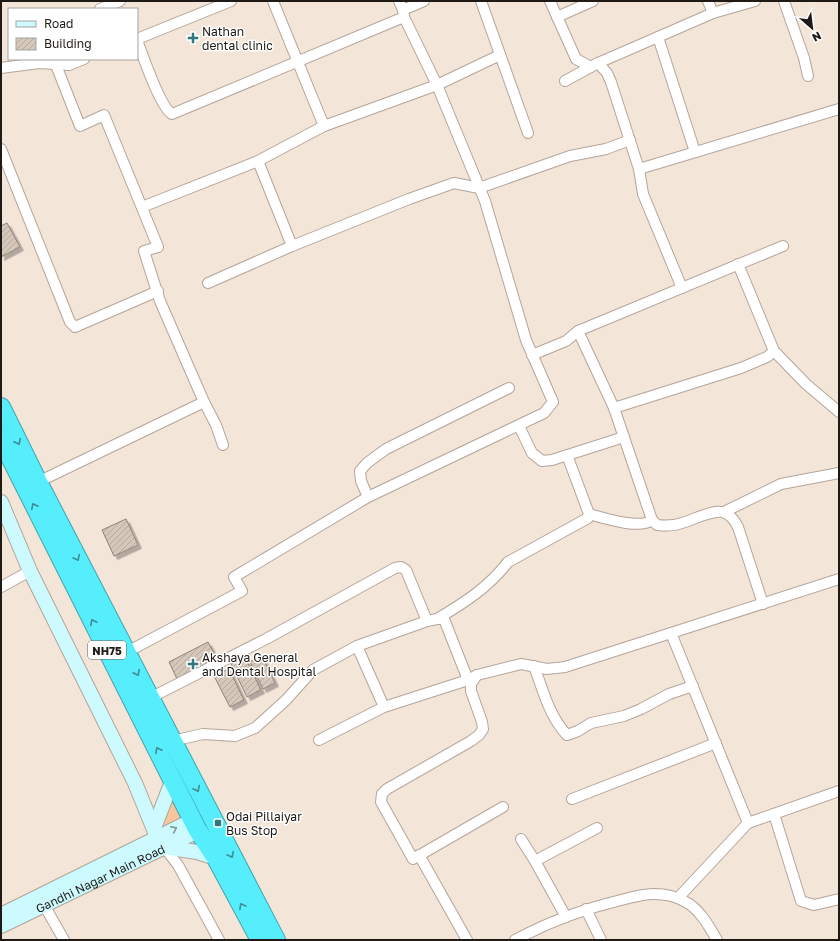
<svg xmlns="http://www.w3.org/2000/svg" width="840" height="941" font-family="'Golos Text',sans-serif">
	<defs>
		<pattern id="building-hatch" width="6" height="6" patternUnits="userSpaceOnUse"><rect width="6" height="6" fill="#d6c7bb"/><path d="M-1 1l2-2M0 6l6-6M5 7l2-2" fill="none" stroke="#b7aaa0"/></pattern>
		<filter id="shadow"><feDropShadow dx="3.5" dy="3.5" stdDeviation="0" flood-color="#0004"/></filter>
	</defs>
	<rect width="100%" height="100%" fill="#f4e5d9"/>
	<polygon fill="#f9c69b" points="173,797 184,820 163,828"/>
	<g fill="url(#building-hatch)" stroke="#8e8176" filter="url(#shadow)">
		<polygon points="7,223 20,247 1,257 1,226"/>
		<polygon points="126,519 138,545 114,556 102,530"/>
		<polygon points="208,642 218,661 178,681 169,662"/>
		<polygon points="262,656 275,683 263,689 250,662"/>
		<polygon points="245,657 261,690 247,697 231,664"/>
		<polygon points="229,669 244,700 230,707 214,676"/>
	</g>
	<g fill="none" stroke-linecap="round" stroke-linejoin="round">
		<g stroke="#b3a59a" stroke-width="12">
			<g id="street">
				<polyline points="273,1 324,126"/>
				<polyline points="399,1 403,10 424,1"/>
				<polyline points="481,1 528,133"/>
				<polyline points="550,1 576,59 591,67"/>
				<polyline points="708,1 713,13"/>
				<polyline points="784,1 804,58 808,76"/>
				<polyline points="100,9 120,1"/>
				<polyline points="557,17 593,1"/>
				<polyline points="658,37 713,13 755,1"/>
				<polyline points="137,39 231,1"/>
				<path d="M 137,40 C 143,56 160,107 172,114 L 404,17 L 403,10"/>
				<polyline points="598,63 607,73 611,82 639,169 839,109"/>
				<polyline points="56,65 80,126 104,115 158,247 144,251 160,301 204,402 216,425 223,445"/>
				<polyline points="1,68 39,63 69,65 84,59"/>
				<polyline points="565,81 598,63 658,37 695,152"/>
				<polyline points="1,149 70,322 75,327 158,291"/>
				<polyline points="258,161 292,246"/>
				<polyline points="639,169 643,194 682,288"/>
				<polyline points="142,207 258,161 324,126 437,85 500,55"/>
				<polyline points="738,264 774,351 806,384 839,412"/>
				<polyline points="208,283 292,246 409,199 454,183 479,188 570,156 606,149 630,140"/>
				<polyline points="774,351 767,357 741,368 614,408 578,331 783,246"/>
				<polyline points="532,355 566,341 578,331"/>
				<polyline points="519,426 532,453 542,461 552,460 624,437"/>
				<polyline points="567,455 589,514"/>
				<polyline points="38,482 204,402"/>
				<polyline points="368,497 361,481 360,471 367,463 386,449 509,388"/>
				<polyline points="724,512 781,484 839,473"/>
				<path d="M 652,520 L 657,525 C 666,526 674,526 682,523 C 693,520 715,508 725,513 C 732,516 735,521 738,527 L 763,604"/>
				<polyline points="1,587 30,571"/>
				<path d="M 437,619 C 464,603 489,587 508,562 L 588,518 L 589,514 C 604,518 640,530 652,520 L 614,408"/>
				<polyline points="671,633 839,579"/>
				<polyline points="357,646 384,707"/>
				<polyline points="127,652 242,591 234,577 368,497 544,413 553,402 526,340 485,201 437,85 404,17"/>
				<path d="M 534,666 C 543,690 549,716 567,735 L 578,731 L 591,723 L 624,716 L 641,709 L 669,694 L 693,686"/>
				<polyline points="477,675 471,684 471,691 482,722 483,729 479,735 471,741 387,789 382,794 381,802 413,859 503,807"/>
				<polyline points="150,698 266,639 395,568 401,567 406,570 427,621"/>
				<polyline points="319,740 384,707 468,680 477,675 521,664 547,669 565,667 671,633 748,823 839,791"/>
				<polyline points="172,741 203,734 235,736 255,728 286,700 313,670 357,646 427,621 437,619 444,619 468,680"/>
				<polyline points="572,799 716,743"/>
				<polyline points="774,814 801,901 814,905 839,899"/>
				<polyline points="521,839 535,861 597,828"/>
				<polyline points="164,847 178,865 219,940"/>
				<polyline points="419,855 467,940"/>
				<polyline points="535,861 566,917"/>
				<polyline points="678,898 748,823"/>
				<polyline points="44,905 64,940"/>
				<polyline points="586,909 601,940"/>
				<path d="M 515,940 C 548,922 584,909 621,900 C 632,897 643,894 654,894 C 664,894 675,896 684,901 C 699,908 709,926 717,940"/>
			</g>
		</g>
		<g stroke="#b3a59a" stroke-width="16">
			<g id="secondary">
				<polyline points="1,502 30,571 135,783 157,837 164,847 197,852 216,858"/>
				<polyline points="154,828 173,779"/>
				<polyline points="5,913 193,820"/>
				<path id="s1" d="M 1,926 L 198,831"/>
			</g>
		</g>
		<g stroke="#43a3ab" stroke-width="20">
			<g id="highway">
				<polyline points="1,407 38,482 276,940"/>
				<polyline points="1,439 197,829 216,858 260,940"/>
			</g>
		</g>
		<use href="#street" stroke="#fff" stroke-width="10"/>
		<use href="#secondary" stroke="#ccfafe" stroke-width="14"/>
		<use href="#highway" stroke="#56edfc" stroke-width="18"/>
	</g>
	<defs><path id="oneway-chevron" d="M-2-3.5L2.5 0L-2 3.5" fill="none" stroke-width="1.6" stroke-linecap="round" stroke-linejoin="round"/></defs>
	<g stroke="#3d8e94">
		<use href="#oneway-chevron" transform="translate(18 442) rotate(64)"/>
		<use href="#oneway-chevron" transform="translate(34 506) rotate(-117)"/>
		<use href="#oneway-chevron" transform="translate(77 558) rotate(62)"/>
		<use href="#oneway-chevron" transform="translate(93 622) rotate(-117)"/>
		<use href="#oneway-chevron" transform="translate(137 673) rotate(63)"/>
		<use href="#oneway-chevron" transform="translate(158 750) rotate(-117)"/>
		<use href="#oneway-chevron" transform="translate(197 789) rotate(63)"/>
		<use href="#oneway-chevron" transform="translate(231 855) rotate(62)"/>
		<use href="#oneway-chevron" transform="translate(242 906) rotate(-118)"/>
	</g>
	<use stroke="#7e9595" href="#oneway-chevron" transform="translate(174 829) rotate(-26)"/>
	<g fill="#2f787f" stroke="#fff" stroke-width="1.5">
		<path d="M191 32h4v4h4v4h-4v4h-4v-4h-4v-4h4z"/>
		<path d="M191 658h4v4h4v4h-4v4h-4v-4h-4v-4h4z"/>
		<rect x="214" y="819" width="8" height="8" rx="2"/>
	</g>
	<g text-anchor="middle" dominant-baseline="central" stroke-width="3" stroke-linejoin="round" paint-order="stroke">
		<rect fill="#fff" stroke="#625f5b" stroke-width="1" x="88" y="641" width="38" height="18" rx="3"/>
		<g font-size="11" font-weight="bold" fill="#1f1a15">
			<text x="107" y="650">NH75</text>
		</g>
		<g font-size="12" fill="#1f1a15" stroke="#fff" text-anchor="start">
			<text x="202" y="31">Nathan<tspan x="202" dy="14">dental clinic</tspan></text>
			<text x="202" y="657">Akshaya General<tspan x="202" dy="14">and Dental Hospital</tspan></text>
			<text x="226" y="816">Odai Pillaiyar<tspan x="226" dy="14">Bus Stop</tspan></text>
		</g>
		<g font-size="12" fill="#1f1a15" stroke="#fff">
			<text stroke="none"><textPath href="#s1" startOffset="110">Gandhi Nagar Main Road</textPath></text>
		</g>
	</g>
	<rect width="840" height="941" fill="none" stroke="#1f1a15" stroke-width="4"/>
	<rect x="8" y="8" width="130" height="52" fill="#ffffff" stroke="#a5a3a1"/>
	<rect x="16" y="21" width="20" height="6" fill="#ccfafe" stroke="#a5a3a1"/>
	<text x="44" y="28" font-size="12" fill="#1f1a15">Road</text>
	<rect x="16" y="38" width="20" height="12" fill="url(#building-hatch)" stroke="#a5a3a1"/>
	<text x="44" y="48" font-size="12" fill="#1f1a15">Building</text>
	<g transform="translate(812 28) rotate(152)" stroke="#ffffff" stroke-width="3" paint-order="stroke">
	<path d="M0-3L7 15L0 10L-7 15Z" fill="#1f1a15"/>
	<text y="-6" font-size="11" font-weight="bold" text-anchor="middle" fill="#1f1a15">N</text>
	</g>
</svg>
